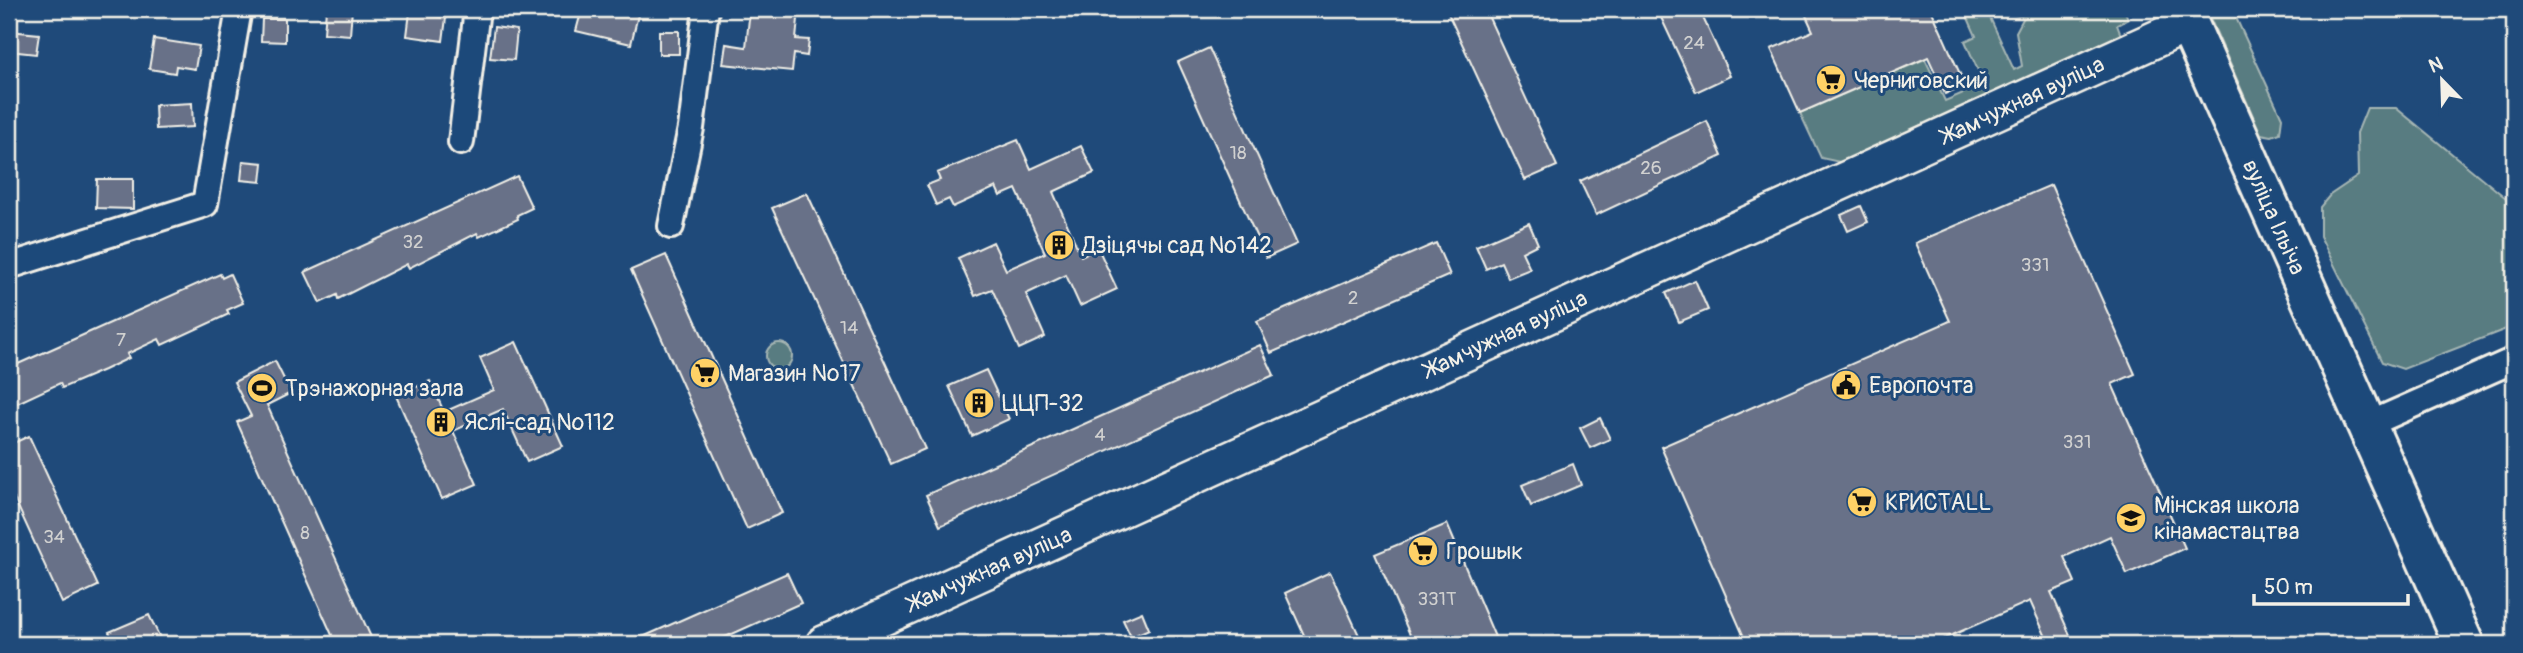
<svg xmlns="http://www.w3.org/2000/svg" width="2523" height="653" font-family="Pangolin,sans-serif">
	<rect width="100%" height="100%" fill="#1f4a7a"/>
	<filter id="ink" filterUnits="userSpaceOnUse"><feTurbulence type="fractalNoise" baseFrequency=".0143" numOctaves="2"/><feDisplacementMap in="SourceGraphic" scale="14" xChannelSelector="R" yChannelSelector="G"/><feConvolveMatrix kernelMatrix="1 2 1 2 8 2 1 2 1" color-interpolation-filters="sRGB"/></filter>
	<g filter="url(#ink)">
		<g fill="#597c81" stroke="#a6b6b4" stroke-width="2">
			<polygon points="1964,9 1986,9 2014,70 2022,66 2016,32 2024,17 2016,15 2018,9 2124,9 2128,19 2117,25 2122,38 1844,163 1821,158 1800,113 1925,59 1945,101 1984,84 1965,41 1976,36"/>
			<polygon points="2206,9 2232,9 2282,118 2280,133 2272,136 2261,134"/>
			<polygon points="2367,108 2396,108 2506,198 2514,216 2514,326 2403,369 2382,362 2320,236 2320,207 2330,195 2358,176 2357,133"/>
			<circle cx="779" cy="356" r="13"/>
		</g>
		<g fill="#677188" stroke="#f4f1e8" stroke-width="2">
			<polygon points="326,9 352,9 350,35 324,33"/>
			<polygon points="582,9 611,9 638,15 631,44 576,31"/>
			<polygon points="750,9 799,9 796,39 809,40 807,56 794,54 792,71 723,64 726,44 746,47"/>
			<polygon points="1446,9 1485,9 1557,166 1525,180"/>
			<polygon points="1657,9 1699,9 1730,76 1696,92"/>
			<polygon points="1803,9 1931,9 1965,85 1945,94 1928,57 1800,113 1771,49 1813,31"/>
			<polygon points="410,12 446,18 443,41 407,36"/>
			<polygon points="262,19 285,19 285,42 261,41"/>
			<polygon points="494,27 517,30 514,60 490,58"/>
			<polygon points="9,31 39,34 36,54 9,51"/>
			<rect x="659" y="31" width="20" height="23"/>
			<polygon points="154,39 199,46 195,69 176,66 175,73 149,69"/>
			<polygon points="1209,48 1297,244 1266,258 1178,62"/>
			<polygon points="192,103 193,127 156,129 155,105"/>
			<polygon points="1707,121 1722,156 1596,215 1580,181"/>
			<polygon points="1018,140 1031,169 1081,146 1094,173 1053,192 1081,256 1098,248 1117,289 1080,306 1066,275 1026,294 1045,337 1019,349 992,289 975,296 958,258 993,242 1006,270 1045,253 1016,189 1000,196 996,187 953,207 949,199 936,205 927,185 940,180 937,173"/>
			<polygon points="243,161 263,163 261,182 241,180"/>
			<polygon points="517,176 532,208 517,215 518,219 479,237 477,233 409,268 407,264 338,299 337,295 320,303 305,272"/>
			<polygon points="97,179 133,179 133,209 96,208"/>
			<polygon points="2051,185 2135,374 2112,384 2185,548 2127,574 2110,536 2064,557 2075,582 2051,592 2074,644 2049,644 2030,601 1932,644 1747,644 1661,447 1950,321 1915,243"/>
			<polygon points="807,193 925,449 891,464 772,208"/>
			<polygon points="1861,206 1868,222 1848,231 1841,215"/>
			<polygon points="1529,223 1538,244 1522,252 1530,269 1508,278 1501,262 1486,269 1476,246"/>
			<polygon points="1436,243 1450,275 1271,353 1257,321"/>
			<polygon points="666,255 782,513 747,529 631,270"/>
			<polygon points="220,274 222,278 230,274 243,303 227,310 229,314 162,345 159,339 127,354 129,358 104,370 62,388 60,383 9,407 9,368"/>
			<polygon points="1695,280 1708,310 1679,322 1666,293"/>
			<polygon points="516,342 563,446 527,462 503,409 453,431 477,484 442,499 396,396 430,381 444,412 494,390 480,358"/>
			<polygon points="1260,345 1274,375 940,526 926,495"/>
			<polygon points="275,361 291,393 267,405 374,644 336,644 237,422 251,416 234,382"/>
			<polygon points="986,370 1009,419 972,436 949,386"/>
			<polygon points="1600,418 1610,439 1590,448 1580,428"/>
			<polygon points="29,436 98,586 62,603 9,487 9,445"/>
			<polygon points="1573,464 1581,485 1531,506 1522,485"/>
			<polygon points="1447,524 1498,644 1414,644 1375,554"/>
			<polygon points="1330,572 1363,644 1308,644 1285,593"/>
			<polygon points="787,573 801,603 710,644 627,644"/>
			<polygon points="1142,612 1149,629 1131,637 1123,620"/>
			<polygon points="149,615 163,644 115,644 109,632"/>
		</g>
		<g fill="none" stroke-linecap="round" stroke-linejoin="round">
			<g stroke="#f4f1e8" stroke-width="30">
				<g id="minor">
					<polyline points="461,142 477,9"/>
					<polyline points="671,226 691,128 706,9"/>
					<polyline points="9,266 205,204 239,9"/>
					<polyline points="2365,426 2514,360"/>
				</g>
			</g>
			<g stroke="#f4f1e8" stroke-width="40">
				<polyline id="secondary" points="824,644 2189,24"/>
			</g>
			<g stroke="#f4f1e8" stroke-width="44">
				<polyline id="primary" points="2182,9 2464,644"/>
			</g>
			<use href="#minor" stroke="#1f4a7a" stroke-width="24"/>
			<use href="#secondary" stroke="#1f4a7a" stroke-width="35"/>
			<use href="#primary" stroke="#1f4a7a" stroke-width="38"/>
		</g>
	</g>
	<defs>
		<g id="supermarket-disc" transform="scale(1.575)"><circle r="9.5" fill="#ffd166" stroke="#1f4a7a"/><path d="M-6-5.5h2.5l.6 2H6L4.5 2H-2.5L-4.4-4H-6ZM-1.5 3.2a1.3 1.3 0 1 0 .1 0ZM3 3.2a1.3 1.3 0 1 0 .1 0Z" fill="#111"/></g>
		<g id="building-disc" transform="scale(1.575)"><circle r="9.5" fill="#ffd166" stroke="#1f4a7a"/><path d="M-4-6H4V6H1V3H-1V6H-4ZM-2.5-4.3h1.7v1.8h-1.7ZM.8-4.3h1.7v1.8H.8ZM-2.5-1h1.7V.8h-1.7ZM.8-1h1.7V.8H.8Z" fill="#111"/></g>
		<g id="civic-disc" transform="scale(1.575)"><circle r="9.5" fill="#ffd166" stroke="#1f4a7a"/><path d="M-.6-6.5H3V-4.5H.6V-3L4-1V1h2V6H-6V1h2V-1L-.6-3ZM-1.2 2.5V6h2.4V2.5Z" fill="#111"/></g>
		<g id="stadium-disc" transform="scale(1.575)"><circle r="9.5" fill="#ffd166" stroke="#1f4a7a"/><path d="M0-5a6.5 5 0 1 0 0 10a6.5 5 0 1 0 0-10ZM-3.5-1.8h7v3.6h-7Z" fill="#111"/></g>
		<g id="school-disc" transform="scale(1.575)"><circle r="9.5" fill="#ffd166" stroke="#1f4a7a"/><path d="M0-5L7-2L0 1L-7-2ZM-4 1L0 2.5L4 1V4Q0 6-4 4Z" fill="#111"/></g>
	</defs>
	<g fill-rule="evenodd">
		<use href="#supermarket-disc" x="1831" y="80"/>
		<use href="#building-disc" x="1059" y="245"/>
		<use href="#supermarket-disc" x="705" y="373"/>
		<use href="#civic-disc" x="1846" y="385"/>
		<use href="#stadium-disc" x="262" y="388"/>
		<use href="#building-disc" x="979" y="403"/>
		<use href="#building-disc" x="441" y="422"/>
		<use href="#supermarket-disc" x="1862" y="502"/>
		<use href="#school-disc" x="2131" y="518"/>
		<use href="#supermarket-disc" x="1423" y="551"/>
	</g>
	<g text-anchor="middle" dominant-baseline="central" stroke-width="6" stroke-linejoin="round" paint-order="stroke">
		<g font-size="19" fill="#d1d1d0">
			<text x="1694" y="43">24</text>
			<text x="1238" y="153">18</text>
			<text x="1651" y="168">26</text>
			<text x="413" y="242">32</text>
			<text x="2035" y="265">331</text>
			<text x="1353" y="298">2</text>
			<text x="849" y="328">14</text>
			<text x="121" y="340">7</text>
			<text x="1100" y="435">4</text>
			<text x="2077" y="442">331</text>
			<text x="305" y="533">8</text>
			<text x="54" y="537">34</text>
			<text x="1437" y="599">331Т</text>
		</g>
		<g font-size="23" fill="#f4f1e8" stroke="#1f4a7a" text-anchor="start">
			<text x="1854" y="80">Черниговский</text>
			<text x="1082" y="245">Дзіцячы сад №142</text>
			<text x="728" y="373">Магазин №17</text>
			<text x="1869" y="385">Европочта</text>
			<text x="285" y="388">Трэнажорная зала</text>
			<text x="1002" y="403">ЦЦП-32</text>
			<text x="464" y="422">Яслі-сад №112</text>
			<text x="1885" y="502">КРИСТАLL</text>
			<text x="2154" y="505">Мінская школа<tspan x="2154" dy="26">кінамастацтва</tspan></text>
			<text x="1446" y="551">Грошык</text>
		</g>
		<g font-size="23" fill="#f4f1e8" stroke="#1f4a7a">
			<text transform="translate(2023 100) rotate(-25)">Жамчужная вуліца</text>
			<text transform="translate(2274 217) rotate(66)">вуліца Ільіча</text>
			<text transform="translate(1506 334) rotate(-25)">Жамчужная вуліца</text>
			<text transform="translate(990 569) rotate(-24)">Жамчужная вуліца</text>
		</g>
	</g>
	<rect width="2523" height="653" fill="none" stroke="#1f4a7a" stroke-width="35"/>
	<rect x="18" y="18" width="2488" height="618" fill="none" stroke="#f4f1e8" stroke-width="2.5" filter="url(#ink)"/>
	<g transform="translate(2442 80) rotate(337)" stroke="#1f4a7a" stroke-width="5" paint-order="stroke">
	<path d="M0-5L12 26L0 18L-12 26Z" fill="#f4f1e8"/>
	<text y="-10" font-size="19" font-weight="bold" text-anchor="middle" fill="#f4f1e8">N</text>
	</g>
	<path d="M2254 594v10h154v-10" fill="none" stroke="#f4f1e8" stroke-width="3.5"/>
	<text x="2264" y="594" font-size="21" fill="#f4f1e8" stroke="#1f4a7a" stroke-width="5" paint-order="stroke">50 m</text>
</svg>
